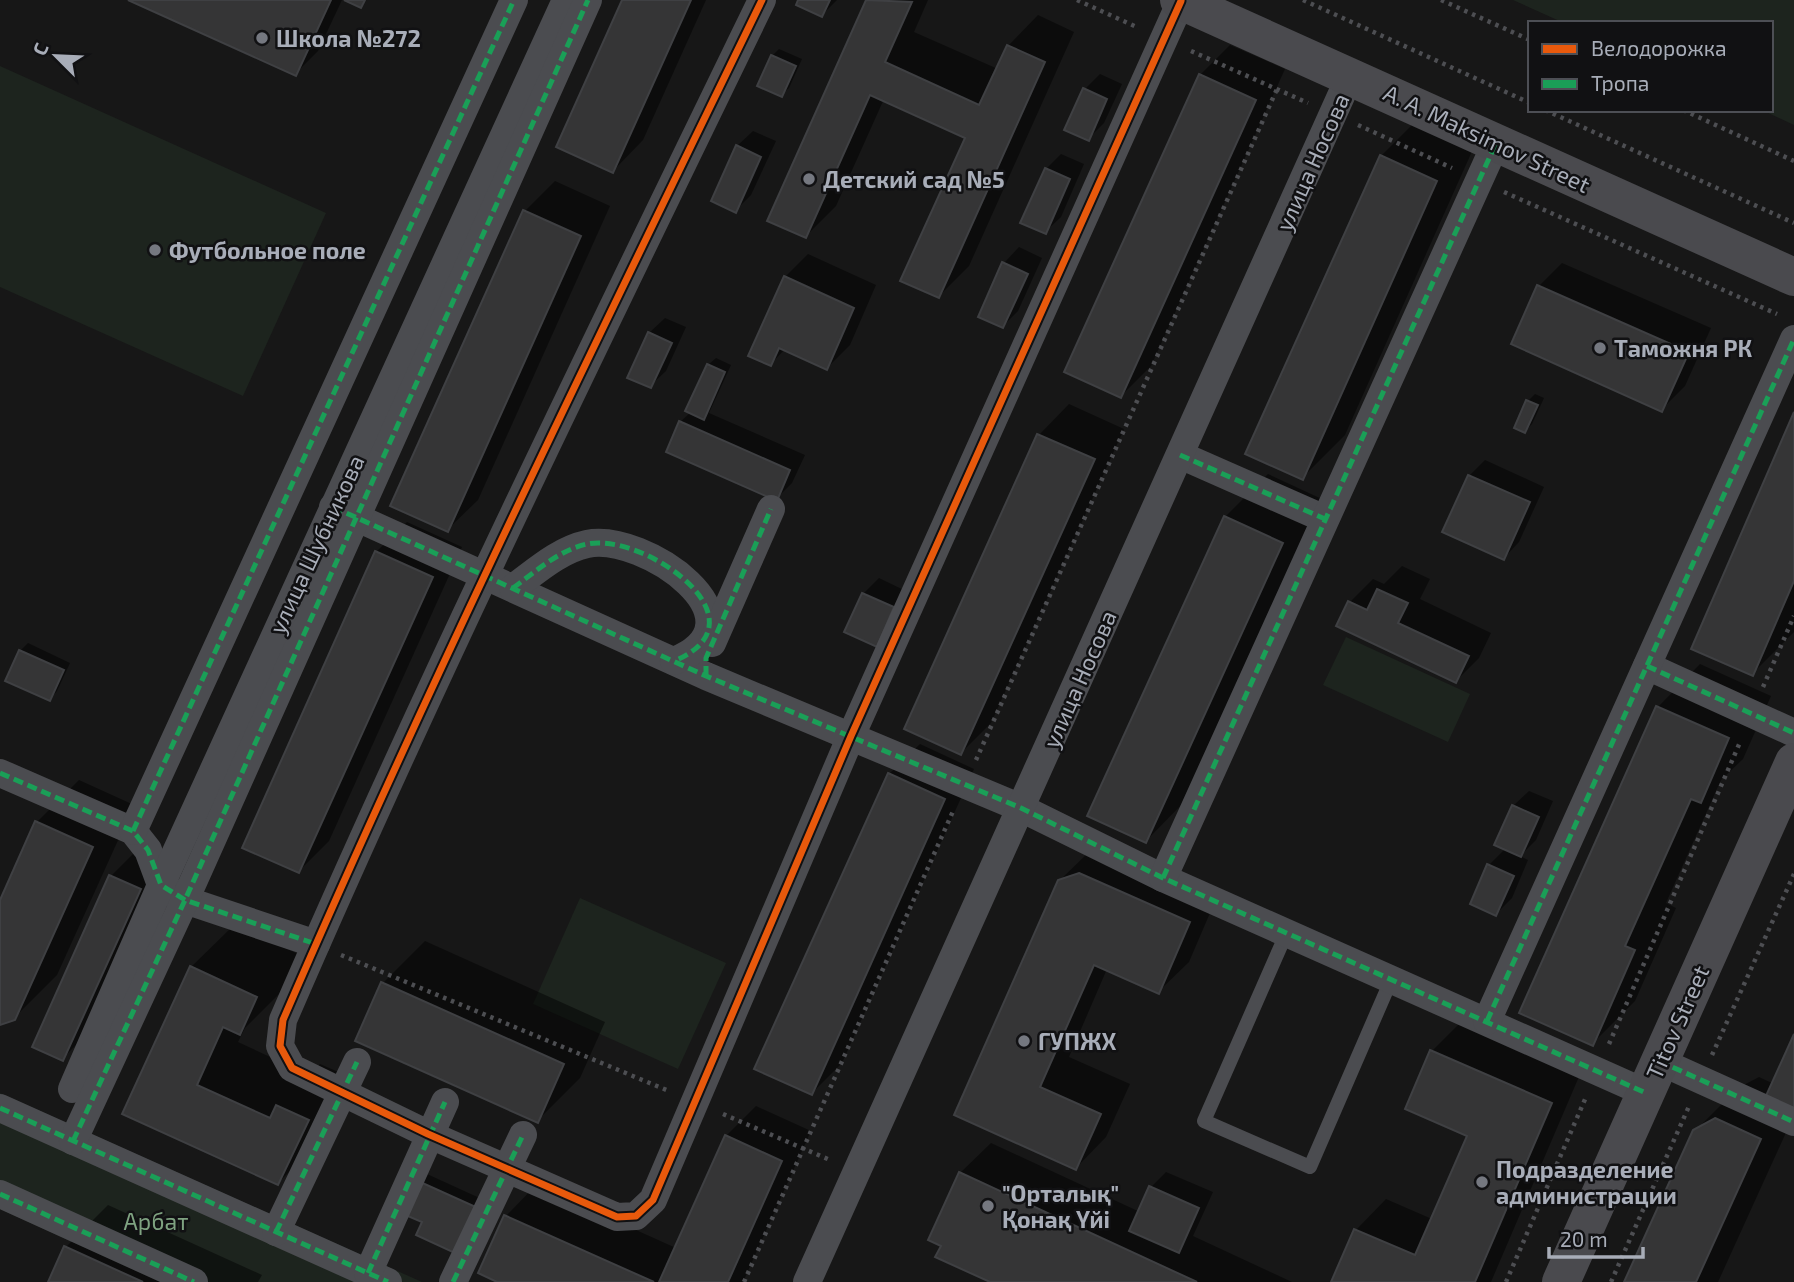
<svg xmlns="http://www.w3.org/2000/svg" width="1794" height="1282" font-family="'Exo 2',sans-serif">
	<rect width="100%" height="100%" fill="#171717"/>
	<g fill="#1d241e">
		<polygon points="1513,0 1794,0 1794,125 1762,110 1771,110 1771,23 1564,23"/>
		<polygon points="0,66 326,213 243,396 0,287"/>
		<polygon points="1346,637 1470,694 1448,742 1323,685"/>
		<polygon points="580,898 726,963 678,1069 533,1004"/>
		<polygon points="0,1093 422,1282 160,1282 0,1209"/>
	</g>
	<g fill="#0007">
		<polygon points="132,0 342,0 318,51 295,74"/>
		<polygon points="624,0 706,0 643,140 613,171"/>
		<polygon points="800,0 837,0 822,15"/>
		<polygon points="868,0 928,0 914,32 998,69 1008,46 1038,15 1074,32 969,266 939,296 967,137 884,99 836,206 806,236 769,220"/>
		<polygon points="1230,45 1285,69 1151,366 1121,396 1200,75"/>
		<polygon points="779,49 802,59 789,88 781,95 772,56"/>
		<polygon points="1100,74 1122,84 1104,123 1088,139 1085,89"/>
		<polygon points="1423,114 1478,138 1345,435 1302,478 1381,156"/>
		<polygon points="753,131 776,141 751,195 736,210 737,146"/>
		<polygon points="1061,154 1084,164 1061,217 1045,232 1046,169"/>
		<polygon points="555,181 610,206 478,500 447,530 525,211"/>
		<polygon points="1019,247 1042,258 1018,311 1003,326 1004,263"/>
		<polygon points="808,254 876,285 850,345 827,368 785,349 771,364 785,277"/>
		<polygon points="1562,263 1711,328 1685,386 1662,409 1513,343 1539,286"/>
		<polygon points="665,318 686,327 666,371 650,386 649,333"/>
		<polygon points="716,358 731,365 709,413 805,455 792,483 776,499 680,422 691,412 708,365"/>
		<polygon points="1535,394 1544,398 1532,424 1525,431 1528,401"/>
		<polygon points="1069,404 1124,429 991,723 961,753 906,729 1039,435"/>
		<polygon points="1794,417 1794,632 1752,674"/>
		<polygon points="1485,460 1544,487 1519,542 1504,558 1469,476"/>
		<polygon points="1268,474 1324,500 1188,798 1146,841 1225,517"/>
		<polygon points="407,522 462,547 329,841 299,871 376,552"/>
		<polygon points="1402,566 1430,579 1420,599 1491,633 1479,658 1456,681 1350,602 1373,579 1384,584"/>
		<polygon points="879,578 908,592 892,629 863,594"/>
		<polygon points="28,643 70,663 57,691 50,699 20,651"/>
		<polygon points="1700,664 1771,696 1743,759 1721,780 1666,903 1676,908 1635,1001 1592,1044 1658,707"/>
		<polygon points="920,744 974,769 842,1063 812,1093 889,774"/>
		<polygon points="79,780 134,805 57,975 14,1018 0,1023 0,904 37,822"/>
		<polygon points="1529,791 1553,801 1536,840 1520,856 1528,860 1512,898 1496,914 1472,903 1489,865 1506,848 1513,806"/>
		<polygon points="1090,851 1219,892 1189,962 1158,992 1107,969 1069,1057 1130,1084 1106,1137 1076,1168 956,1115 1059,881"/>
		<polygon points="134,853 163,866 85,1036 62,1059 111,876"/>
		<polygon points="234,925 298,954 282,991 245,1028 238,1042 309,1075 320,1064 350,1077 321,1140 278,1183 125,1113 191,967"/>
		<polygon points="425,941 605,1022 580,1078 537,1121 383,983"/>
		<polygon points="1462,1021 1581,1072 1491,1282 1333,1282 1356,1230 1386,1199 1432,1219 1469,1135 1432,1051"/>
		<polygon points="1794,1039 1794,1115 1718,1282 1626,1282 1695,1131 1738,1088 1759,1077 1774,1084"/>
		<polygon points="756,1106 811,1131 743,1282 501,1282 480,1273 506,1216 536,1185 676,1248 726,1136"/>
		<polygon points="991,1143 1140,1212 1151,1187 1166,1172 1213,1192 1193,1236 1292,1282 994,1282 943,1245 960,1173"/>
		<polygon points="427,1174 484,1200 464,1244 406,1213"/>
		<polygon points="108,1205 262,1275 258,1282 50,1282 66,1247"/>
	</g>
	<g fill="#353536" stroke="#3f4043" stroke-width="2">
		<polygon points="128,0 331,0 296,76"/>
		<polygon points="344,0 365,0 361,8"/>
		<polygon points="622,0 691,0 613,173 556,147"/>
		<polygon points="798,0 830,0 822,17 796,5"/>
		<polygon points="866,0 912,2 885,62 979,105 1007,45 1045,62 939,298 900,281 965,138 870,95 806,238 767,221"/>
		<polygon points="771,55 796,66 782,97 757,86"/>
		<polygon points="1199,74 1256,100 1121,398 1064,372"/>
		<polygon points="1083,88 1107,99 1089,141 1064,130"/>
		<polygon points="736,145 761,157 736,213 711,201"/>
		<polygon points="1380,155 1437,181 1303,480 1245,454"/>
		<polygon points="1045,168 1070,179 1046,234 1020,223"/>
		<polygon points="523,210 581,236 448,532 390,506"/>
		<polygon points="1002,262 1028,274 1003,328 978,317"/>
		<polygon points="784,276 854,308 827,370 779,348 771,366 748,356"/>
		<polygon points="1537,285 1689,352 1662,412 1511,344"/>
		<polygon points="648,332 672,343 651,388 627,378"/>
		<polygon points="707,364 725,372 704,420 685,411"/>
		<polygon points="1526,400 1538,405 1525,433 1514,428"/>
		<polygon points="1794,412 1794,581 1753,676 1691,649"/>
		<polygon points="679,421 790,470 777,501 666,452"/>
		<polygon points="1037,434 1095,459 961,755 904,729"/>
		<polygon points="1468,475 1530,502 1504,560 1442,532"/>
		<polygon points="1224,516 1283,543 1146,843 1087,816"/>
		<polygon points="375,551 433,577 299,873 242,848"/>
		<polygon points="1377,589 1408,603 1398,623 1469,656 1456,683 1336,626 1348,601 1367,610"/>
		<polygon points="862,593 894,607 877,647 844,632"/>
		<polygon points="19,650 64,670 50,701 5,681"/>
		<polygon points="1656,706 1729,738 1701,803 1691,799 1625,946 1635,950 1593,1046 1519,1013"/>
		<polygon points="888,773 945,799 812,1095 754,1069"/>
		<polygon points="1512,805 1539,817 1521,857 1494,845"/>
		<polygon points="35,821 93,847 15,1020 0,1025 0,900"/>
		<polygon points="1487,864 1514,876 1496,916 1470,904"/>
		<polygon points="1079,873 1190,922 1159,994 1094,965 1040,1087 1101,1114 1076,1170 954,1115 1058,880"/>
		<polygon points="109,875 141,889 63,1061 32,1047"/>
		<polygon points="190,966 257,997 240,1035 223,1027 197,1085 270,1118 276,1105 309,1120 278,1185 122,1114"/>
		<polygon points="381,982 564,1064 538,1123 355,1041"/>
		<polygon points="1794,1034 1794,1111 1765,1098"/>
		<polygon points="1430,1050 1552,1103 1475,1282 1331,1282 1354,1229 1415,1255 1467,1136 1405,1109"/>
		<polygon points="1715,1118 1761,1139 1696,1282 1624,1282 1693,1130"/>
		<polygon points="725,1135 782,1161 728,1282 659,1282"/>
		<polygon points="959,1172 1197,1282 990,1282 935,1257 941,1246 928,1240"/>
		<polygon points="418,1181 478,1208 457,1254 416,1235 422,1222 403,1214"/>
		<polygon points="1149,1186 1199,1208 1179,1253 1129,1231"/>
		<polygon points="504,1215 654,1282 497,1282 478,1273"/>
		<polygon points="64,1246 143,1282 48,1282"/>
	</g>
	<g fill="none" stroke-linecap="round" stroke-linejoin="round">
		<g stroke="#4d4e52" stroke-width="4.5" stroke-dasharray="3.5 5" stroke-linecap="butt">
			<polyline points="1077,0 1139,28"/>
			<polyline points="1303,0 1530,103"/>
			<polyline points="1441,0 1530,40"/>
			<polyline points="1191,51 1308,103"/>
			<polyline points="1545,110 1794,223"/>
			<polyline points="1683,110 1794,161"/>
			<polyline points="1358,125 1452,168"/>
			<polyline points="1504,192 1777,314"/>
			<polyline points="1763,687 1794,616"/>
			<polyline points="976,760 1277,89"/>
			<polyline points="341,955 669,1091"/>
			<polyline points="1609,1044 1741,740"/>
			<polyline points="1712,1055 1794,874"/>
			<polyline points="723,1114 830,1160"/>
			<polyline points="744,1282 954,809"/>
			<polyline points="1506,1282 1586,1097"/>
			<polyline points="1611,1282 1690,1104"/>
		</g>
		<polyline stroke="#4b4c50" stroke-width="14" points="1287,932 1204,1121 1310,1167 1392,978"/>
		<g stroke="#4b4c50" stroke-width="28">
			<path d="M 762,0 C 598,338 432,675 283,1020 L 280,1046 L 292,1068 L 428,1134 L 617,1217 L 636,1216 L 653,1200 L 851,736 L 1181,1"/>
			<polyline points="1180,455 1325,519"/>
			<polyline points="333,507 706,676 1021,808 1163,878 1646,1093"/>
			<path d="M 513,588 C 535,572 559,550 587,544 C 644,532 771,621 674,661"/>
			<polyline points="712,643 771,509"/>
			<polyline points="1647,666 1794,733"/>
			<polyline points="0,773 133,831 148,850 161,885 185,900 316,944"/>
			<polyline points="133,831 514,0"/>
			<polyline points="1163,878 1496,143"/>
			<polyline points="1487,1021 1794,339"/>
			<polyline points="1659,1061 1794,1122"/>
			<polyline points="72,1089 161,885 566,0"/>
			<polyline points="0,1108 388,1282"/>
			<polyline points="73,1141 185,900 588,0"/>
			<polyline points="0,1194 194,1282"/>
			<polyline points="276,1232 357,1062"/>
			<polyline points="368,1273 445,1102"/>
			<polyline points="453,1282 523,1135"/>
			<polyline points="807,1282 1350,76"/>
		</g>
		<g stroke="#4a4a4e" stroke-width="38">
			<polyline points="1179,0 1794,277"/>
			<polyline points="1561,1282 1794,762"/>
		</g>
		<g stroke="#1a9f57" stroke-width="5" stroke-dasharray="10 5" stroke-linecap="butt">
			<polyline points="1180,455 1325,519"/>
			<polyline points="333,507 706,676 1021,808 1163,878 1646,1093"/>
			<path d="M 513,588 C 535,572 559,550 587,544 C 644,532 771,621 674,661"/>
			<polyline points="1647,666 1794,733"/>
			<polyline points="706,676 706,658 771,509"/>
			<polyline points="0,773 133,831 148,850 161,885 185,900 316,944"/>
			<polyline points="133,831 514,0"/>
			<polyline points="1163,878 1496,143"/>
			<polyline points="1487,1021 1794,339"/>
			<polyline points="1659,1061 1794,1122"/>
			<polyline points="0,1108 388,1282"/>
			<polyline points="73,1141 185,900 588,0"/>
			<polyline points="0,1194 194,1282"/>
			<polyline points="276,1232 357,1062"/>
			<polyline points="368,1273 445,1102"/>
			<polyline points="453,1282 523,1135"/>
		</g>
		<g stroke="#111113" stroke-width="11">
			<path id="cycleway" d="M 762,0 C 598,338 432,675 283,1020 L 280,1046 L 292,1068 L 428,1134 L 617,1217 L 636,1216 L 653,1200 L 851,736 L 1181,1"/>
		</g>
		<use href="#cycleway" stroke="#e8590c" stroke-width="7"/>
	</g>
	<g fill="#757880" stroke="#111113" stroke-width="2.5">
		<circle cx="262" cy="38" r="7"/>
		<circle cx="809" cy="179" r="7"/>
		<circle cx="155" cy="250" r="7"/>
		<circle cx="1600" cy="348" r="7"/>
		<circle cx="1024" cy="1041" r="7"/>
		<circle cx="1482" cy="1182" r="7"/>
		<circle cx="988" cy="1206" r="7"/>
	</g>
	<g text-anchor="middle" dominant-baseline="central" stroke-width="5" stroke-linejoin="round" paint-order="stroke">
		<g font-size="23" font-weight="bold" fill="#a8adb8" stroke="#111113" text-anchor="start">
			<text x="276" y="38">Школа №272</text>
			<text x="823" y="179">Детский сад №5</text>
			<text x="169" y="250">Футбольное поле</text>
			<text x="1614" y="348">Таможня РК</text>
			<text x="1038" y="1041">ГУПЖХ</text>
			<text x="1496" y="1169">Подразделение<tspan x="1496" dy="26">администрации</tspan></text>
			<text x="1002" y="1193">"Орталық"<tspan x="1002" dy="26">Қонақ Үйі</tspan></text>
		</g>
		<g font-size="23" fill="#a8adb8" stroke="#111113">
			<text transform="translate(1487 138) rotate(25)">A. A. Maksimov Street</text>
			<text transform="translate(1312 162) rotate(-66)">улица Носова</text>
			<text transform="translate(316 544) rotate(-65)">улица Шубникова</text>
			<text transform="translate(1079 679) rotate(-66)">улица Носова</text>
			<text transform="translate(1677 1022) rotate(-66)">Titov Street</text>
		</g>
		<g font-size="23" fill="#7fa381" stroke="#111113">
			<text x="156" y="1221">Арбат</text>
		</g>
	</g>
	<rect x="1528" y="21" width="245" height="91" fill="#111113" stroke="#4d4f55" stroke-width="2"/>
	<rect x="1542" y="44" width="35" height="10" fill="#e8590c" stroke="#4d4f55" stroke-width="2"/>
	<text x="1591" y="56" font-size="21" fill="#a8adb8">Велодорожка</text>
	<rect x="1542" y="79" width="35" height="10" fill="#1a9f57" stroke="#4d4f55" stroke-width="2"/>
	<text x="1591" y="91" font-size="21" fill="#a8adb8">Тропа</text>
	<g transform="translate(56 56) rotate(294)" stroke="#111113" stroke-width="5" paint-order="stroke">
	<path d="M0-5L12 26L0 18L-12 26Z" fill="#a8adb8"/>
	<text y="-10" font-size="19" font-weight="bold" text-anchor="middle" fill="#a8adb8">С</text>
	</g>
	<path d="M1549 1247v10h94v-10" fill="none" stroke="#a8adb8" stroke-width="3.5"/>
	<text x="1560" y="1247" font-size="21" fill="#a8adb8" stroke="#111113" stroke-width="5" paint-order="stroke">20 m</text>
</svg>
